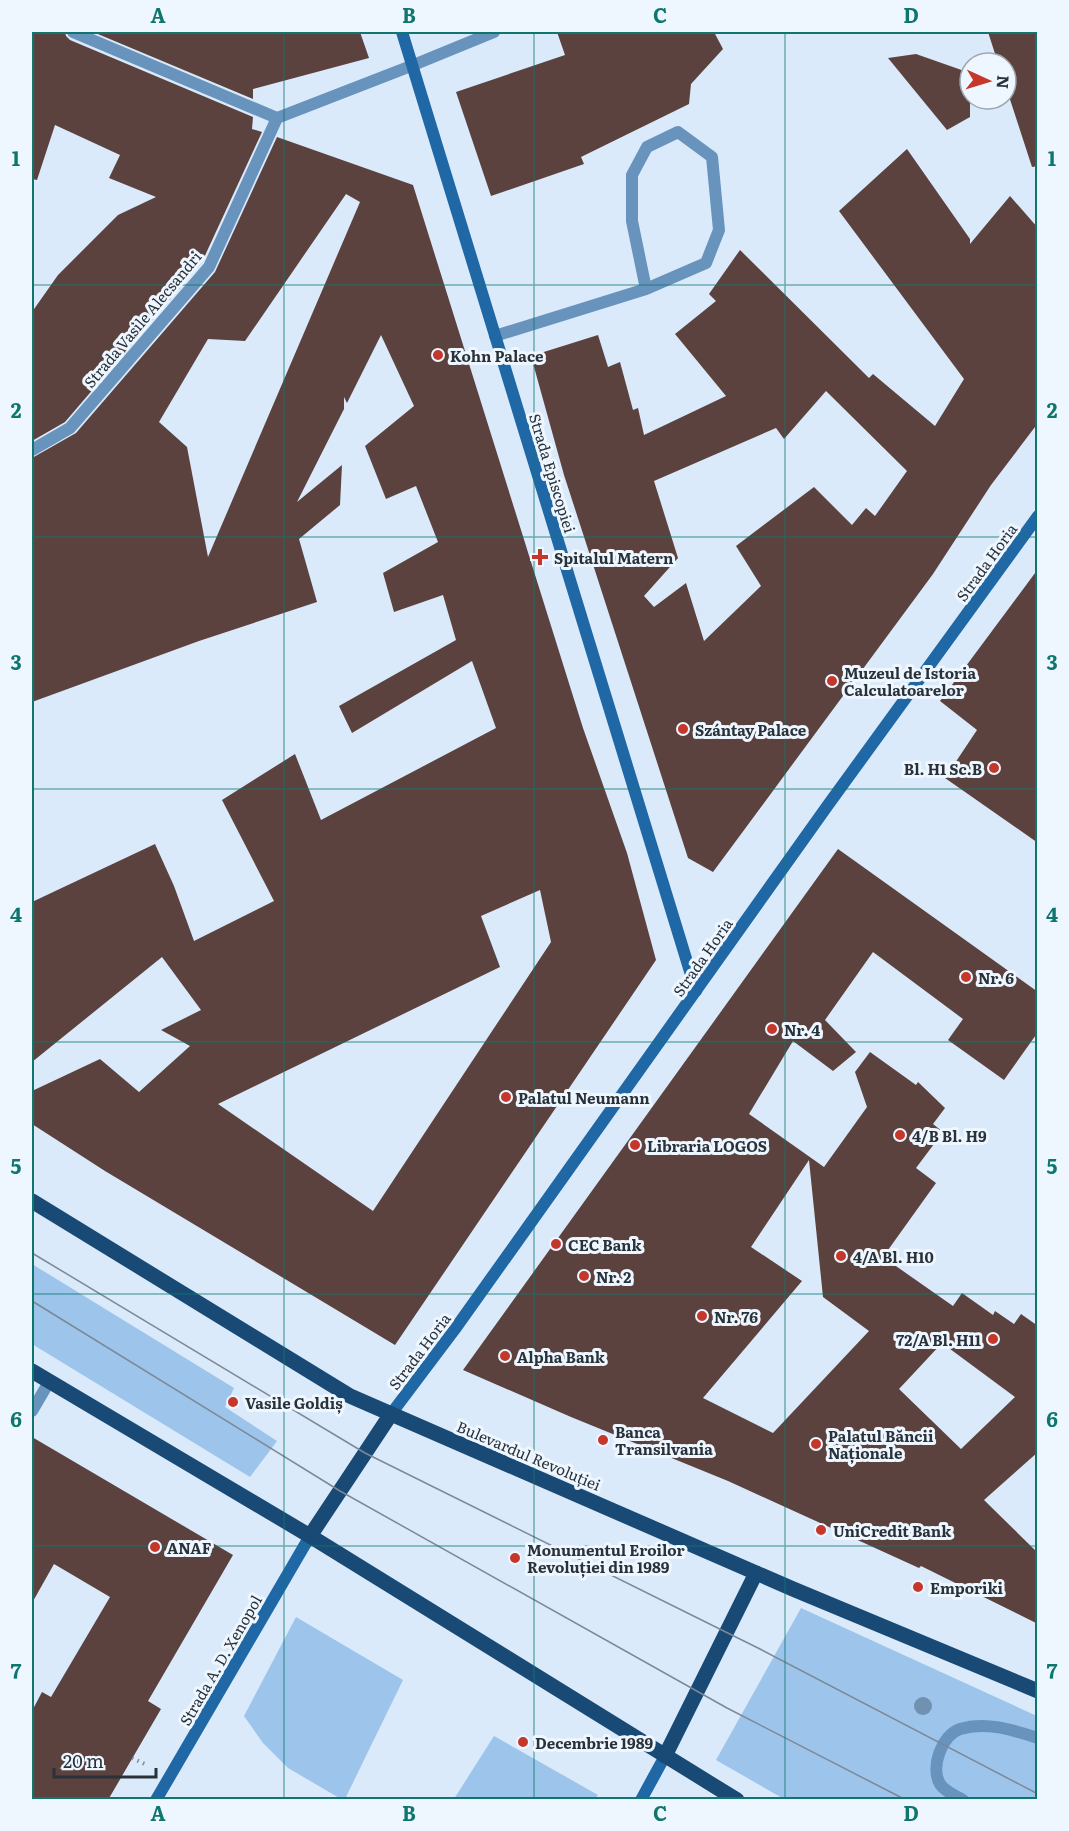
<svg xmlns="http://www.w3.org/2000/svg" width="1069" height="1831" font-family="Literata,serif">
	<rect width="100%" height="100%" fill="#daeafb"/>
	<g fill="#9dc4eb">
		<polygon points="32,1264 234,1388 225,1407 277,1441 250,1477 32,1344"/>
		<polygon points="801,1608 1037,1716 1037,1799 784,1799 716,1760"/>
		<polygon points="296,1617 403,1680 345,1799 341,1799 288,1768 263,1743 244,1716"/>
		<polygon points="494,1736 598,1795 595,1799 454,1799"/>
	</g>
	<g fill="#5b423e" fill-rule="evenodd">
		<polygon points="32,32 65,32 66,36 70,40 253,117 252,129 262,132 202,262 65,422 32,441 32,312 58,275 118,215 156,197 109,178 120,155 55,125 37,180 32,179"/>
		<polygon points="93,32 360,32 369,58 253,89 253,99"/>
		<polygon points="557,32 714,32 723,49 691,84 689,104 581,157 584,164 491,196 456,92 565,55"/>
		<polygon points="988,32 1038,32 1038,166 1032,167 1006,87 1006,63 998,63"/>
		<polygon points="916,54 970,73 970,117 947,130 888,58"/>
		<path d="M 277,137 L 413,185 L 583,728 L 627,853 L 656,960 L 395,1345 L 105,1171 L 32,1124 L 32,1091 L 100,1059 L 139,1092 L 190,1046 L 161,1030 L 201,1010 L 162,957 L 32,1062 L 32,902 L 155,844 L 174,886 L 194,941 L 274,901 L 222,800 L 295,754 L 321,820 L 496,728 L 472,661 L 352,733 L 339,706 L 456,640 L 443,595 L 394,612 L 383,573 L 438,542 L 416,486 L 386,499 L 365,446 L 414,406 L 381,335 L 347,403 L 344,397 L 344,409 L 297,502 L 342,465 L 340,505 L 299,539 L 317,602 L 199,641 L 32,702 L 32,458 L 76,433 L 215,272 ZM 346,194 L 360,202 L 208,557 L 187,447 L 159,422 L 208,339 L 245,341 ZM 540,890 L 551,942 L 373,1211 L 218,1104 L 500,967 L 481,916 Z"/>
		<path d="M 907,149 L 970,239 L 970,244 L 1010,196 L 1038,228 L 1038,423 L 991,485 L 933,574 L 713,872 L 688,858 L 564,475 L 531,356 L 598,335 L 608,367 L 620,362 L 633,410 L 638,408 L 644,435 L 726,396 L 675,334 L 716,301 L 709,294 L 740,250 L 869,378 L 873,374 L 935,426 L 964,379 L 839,211 ZM 826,391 L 907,471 L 875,516 L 866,508 L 852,525 L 814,487 L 736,546 L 761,586 L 704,641 L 686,583 L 654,607 L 644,596 L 678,558 L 654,481 L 776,428 L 784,439 Z"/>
		<polygon points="1038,569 1038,843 945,778 977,730 940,701"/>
		<path d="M 838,849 L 1038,992 L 1038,1032 L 1004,1080 L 948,1040 L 963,1019 L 873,952 L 825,1020 L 856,1052 L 833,1071 L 793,1041 L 749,1114 L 824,1167 L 867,1107 L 855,1072 L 870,1052 L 916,1085 L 918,1082 L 945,1108 L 933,1124 L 943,1132 L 916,1168 L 936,1183 L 883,1257 L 953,1306 L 962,1293 L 993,1315 L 995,1311 L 1014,1324 L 1021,1314 L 1038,1326 L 1038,1452 L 984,1500 L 1038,1553 L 1038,1624 L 921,1566 L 919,1568 L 728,1481 L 571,1417 L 463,1370 ZM 809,1160 L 823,1297 L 869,1331 L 773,1433 L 703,1398 L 802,1281 L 751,1247 ZM 942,1343 L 1015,1397 L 961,1449 L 899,1389 Z"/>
		<polygon points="32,1437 233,1555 148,1701 161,1709 108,1800 32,1800 32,1711 42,1692 51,1697 110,1597 54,1564 32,1603"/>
	</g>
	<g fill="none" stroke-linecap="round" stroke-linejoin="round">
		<polyline stroke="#7f8b98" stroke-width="4" stroke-dasharray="1.5 4.5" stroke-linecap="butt" points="132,1758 147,1765"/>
		<g stroke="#6893bd" stroke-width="12">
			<polyline points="495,336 646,289 706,263 719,230 712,157 678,132 647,147 632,175 632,221 646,289"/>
			<polyline points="32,1411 49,1382"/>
			<path d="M 963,1800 C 955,1795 945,1792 940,1784 C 930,1767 942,1735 960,1729 C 986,1721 1013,1730 1038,1738"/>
		</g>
		<g stroke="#6893bd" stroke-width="12">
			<polyline points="73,32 277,118 411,66 494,32"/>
			<polyline points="32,450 70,428 209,267 277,118"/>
		</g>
		<g stroke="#1f68a5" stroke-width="12">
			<polyline points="402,32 696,991"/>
			<polyline points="391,1414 455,1329 828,805 1038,516"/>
			<polyline points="156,1800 310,1536"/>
			<polyline points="641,1800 665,1756"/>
		</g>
		<g stroke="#184a75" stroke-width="15">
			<polyline points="32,1201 350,1396 793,1589 1038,1691"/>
			<polyline points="32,1371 310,1536 737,1800"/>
			<polyline points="310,1536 391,1414"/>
			<polyline points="665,1756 756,1573"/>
		</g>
		<g stroke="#7d8895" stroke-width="1.5">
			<polyline points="32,1253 365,1453 760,1649 1038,1794"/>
			<polyline points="32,1301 340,1491 727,1708 906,1800"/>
		</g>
	</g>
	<circle fill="#7091b0" cx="923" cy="1706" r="9"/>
	<path fill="none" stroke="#0f766e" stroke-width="1.5" stroke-opacity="0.55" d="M 284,32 L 284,1800M 534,32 L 534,1800M 785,32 L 785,1800M 32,285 L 1038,285M 32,537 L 1038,537M 32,789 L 1038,789M 32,1042 L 1038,1042M 32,1294 L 1038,1294M 32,1546 L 1038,1546"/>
	<g fill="#c4372a" stroke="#eef6ff" stroke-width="2">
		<circle cx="438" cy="355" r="6"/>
		<path d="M537 548h6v6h6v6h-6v6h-6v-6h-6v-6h6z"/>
		<circle cx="832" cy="681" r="6"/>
		<circle cx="683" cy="729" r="6"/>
		<circle cx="994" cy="768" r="6"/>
		<circle cx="966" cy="977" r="6"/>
		<circle cx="772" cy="1029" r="6"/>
		<circle cx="506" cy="1097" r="6"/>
		<circle cx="900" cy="1135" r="6"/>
		<circle cx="635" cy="1145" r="6"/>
		<circle cx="556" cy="1244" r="6"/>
		<circle cx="841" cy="1256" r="6"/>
		<circle cx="584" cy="1276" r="6"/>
		<circle cx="702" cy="1316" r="6"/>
		<circle cx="993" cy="1339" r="6"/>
		<circle cx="505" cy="1356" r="6"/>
		<circle cx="233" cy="1402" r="6"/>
		<circle cx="603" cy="1440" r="6"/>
		<circle cx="816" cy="1444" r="6"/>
		<circle cx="821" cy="1530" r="6"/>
		<circle cx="155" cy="1547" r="6"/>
		<circle cx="515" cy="1558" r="6"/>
		<circle cx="918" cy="1587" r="6"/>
		<circle cx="523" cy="1742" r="6"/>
	</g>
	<g text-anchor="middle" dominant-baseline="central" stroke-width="6" stroke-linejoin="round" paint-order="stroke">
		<g font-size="15" fill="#293139" stroke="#eef6ff">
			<text transform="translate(142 319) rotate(-50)">Strada Vasile Alecsandri</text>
			<text transform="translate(553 473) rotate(73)">Strada Episcopiei</text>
			<text transform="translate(986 562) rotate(-54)">Strada Horia</text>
			<text transform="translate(702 957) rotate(-55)">Strada Horia</text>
			<text transform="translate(419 1351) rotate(-53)">Strada Horia</text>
			<text transform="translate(529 1455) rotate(23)">Bulevardul Revoluției</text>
			<text transform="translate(220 1660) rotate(-60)">Strada A. D. Xenopol</text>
		</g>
		<g font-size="15" font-weight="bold" fill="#293139" stroke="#eef6ff" text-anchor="start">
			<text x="450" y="355">Kohn Palace</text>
			<text x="554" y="557">Spitalul Matern</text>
			<text x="844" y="672">Muzeul de Istoria<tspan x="844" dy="17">Calculatoarelor</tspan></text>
			<text x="695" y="729">Szántay Palace</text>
			<text x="982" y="768" text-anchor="end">Bl. H1 Sc.B</text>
			<text x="978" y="977">Nr. 6</text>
			<text x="784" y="1029">Nr. 4</text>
			<text x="518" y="1097">Palatul Neumann</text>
			<text x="912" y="1135">4/B Bl. H9</text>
			<text x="647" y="1145">Libraria LOGOS</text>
			<text x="568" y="1244">CEC Bank</text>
			<text x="853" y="1256">4/A Bl. H10</text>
			<text x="596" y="1276">Nr. 2</text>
			<text x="714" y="1316">Nr. 76</text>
			<text x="981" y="1339" text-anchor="end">72/A Bl. H11</text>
			<text x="517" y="1356">Alpha Bank</text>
			<text x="245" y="1402">Vasile Goldiș</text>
			<text x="615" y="1431">Banca<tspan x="615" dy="17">Transilvania</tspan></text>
			<text x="828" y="1435">Palatul Băncii<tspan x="828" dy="17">Naționale</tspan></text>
			<text x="833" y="1530">UniCredit Bank</text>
			<text x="167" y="1547">ANAF</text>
			<text x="527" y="1549">Monumentul Eroilor<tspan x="527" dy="17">Revoluției din 1989</tspan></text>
			<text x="930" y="1587">Emporiki</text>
			<text x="535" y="1742">Decembrie 1989</text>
		</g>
	</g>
	<rect width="1069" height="1831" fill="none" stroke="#eef6ff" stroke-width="66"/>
	<g transform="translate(988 81) rotate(94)"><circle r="28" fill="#eef6ff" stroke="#9fa7b0" stroke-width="1.5"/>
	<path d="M0-4.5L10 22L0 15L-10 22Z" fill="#c4372a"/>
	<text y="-9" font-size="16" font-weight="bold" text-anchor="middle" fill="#293139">N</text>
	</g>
	<path d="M54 1768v9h102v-9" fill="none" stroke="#293139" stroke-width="3"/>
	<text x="63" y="1768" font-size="18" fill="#293139" stroke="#eef6ff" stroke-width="4.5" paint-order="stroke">20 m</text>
	<rect x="33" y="33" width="1003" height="1765" fill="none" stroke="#0f766e" stroke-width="2"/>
	<g font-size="20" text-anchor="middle" font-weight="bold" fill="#0f766e">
		<text x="158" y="23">A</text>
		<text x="409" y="23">B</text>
		<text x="660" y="23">C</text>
		<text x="911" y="23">D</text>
		<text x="16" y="166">1</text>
		<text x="1052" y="166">1</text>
		<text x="16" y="418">2</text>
		<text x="1052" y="418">2</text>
		<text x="16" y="670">3</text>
		<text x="1052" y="670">3</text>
		<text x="16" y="922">4</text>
		<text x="1052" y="922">4</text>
		<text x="16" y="1174">5</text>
		<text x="1052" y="1174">5</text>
		<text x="16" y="1427">6</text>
		<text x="1052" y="1427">6</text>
		<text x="16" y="1679">7</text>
		<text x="1052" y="1679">7</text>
		<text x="158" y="1821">A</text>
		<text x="409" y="1821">B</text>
		<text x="660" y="1821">C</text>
		<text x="911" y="1821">D</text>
	</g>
</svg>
